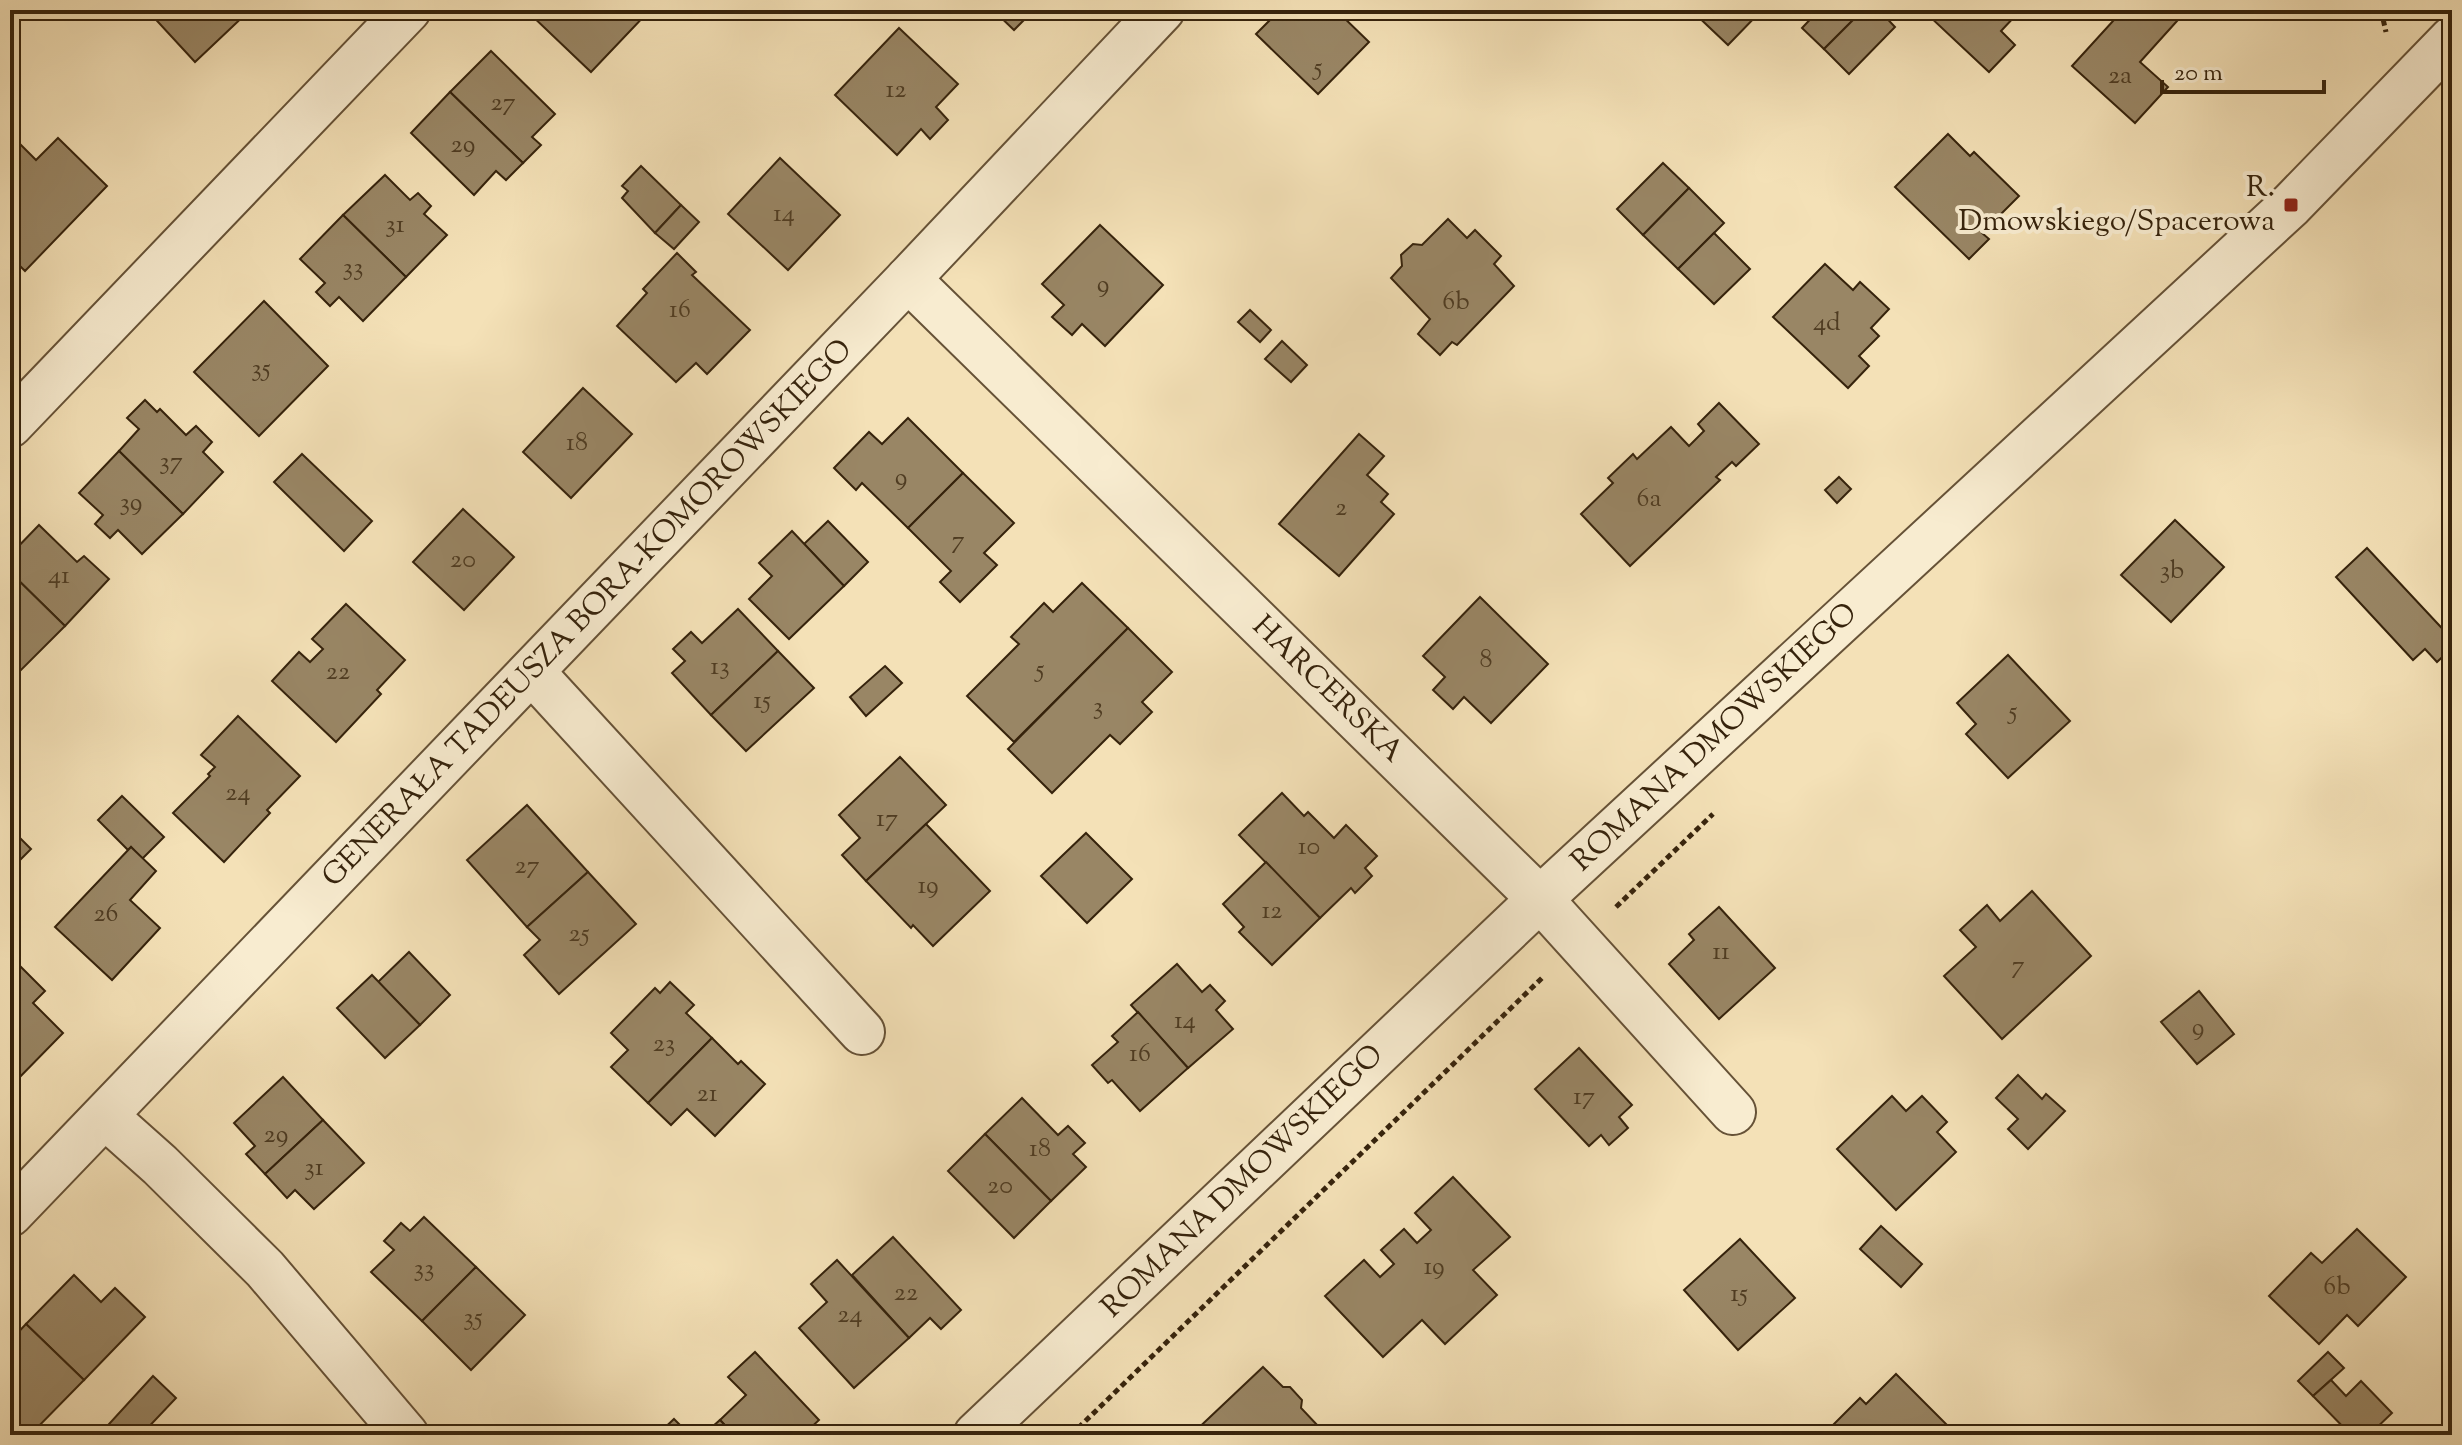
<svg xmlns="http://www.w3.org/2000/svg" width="2462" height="1445" font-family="'Sorts Mill Goudy',serif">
	<rect width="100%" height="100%" fill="#f4e1b7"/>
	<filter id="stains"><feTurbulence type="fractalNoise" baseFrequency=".0025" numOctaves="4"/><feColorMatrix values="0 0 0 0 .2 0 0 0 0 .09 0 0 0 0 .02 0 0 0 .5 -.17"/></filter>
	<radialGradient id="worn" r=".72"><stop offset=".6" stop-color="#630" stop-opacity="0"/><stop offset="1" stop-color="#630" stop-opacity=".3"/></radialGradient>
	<g fill="#998665" stroke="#36230c" stroke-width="2">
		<polygon points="147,10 250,10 195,62"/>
		<polygon points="530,10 650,10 591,72 528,12"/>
		<polygon points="993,10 1034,10 1014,30"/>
		<polygon points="1280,10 1336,10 1369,42 1318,94 1256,34"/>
		<polygon points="1691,10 1762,10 1728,45"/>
		<polygon points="1819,10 1853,10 1858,15 1824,49 1802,28"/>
		<polygon points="1863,10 1879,10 1895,27 1849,74 1824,49"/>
		<polygon points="1932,10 2010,10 2016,15 2001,31 2015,45 1989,72 1928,15"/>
		<polygon points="2123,10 2165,10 2177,21 2140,62 2168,87 2135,123 2072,66"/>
		<polygon points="899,28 958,84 936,107 948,120 930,139 921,129 897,155 835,95"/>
		<polygon points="491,51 555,114 532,137 541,145 523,163 450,92"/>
		<polygon points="450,92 523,163 506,180 496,171 474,195 411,133"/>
		<polygon points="1948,134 1970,156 1974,152 2019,196 1982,233 1989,239 1969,259 1895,187"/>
		<polygon points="58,138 107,186 25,271 10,256 10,187 19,178 10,170 10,151 18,142 36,160"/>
		<polygon points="780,158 840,215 788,270 728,214"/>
		<polygon points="1663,163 1689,188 1643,235 1617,209"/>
		<polygon points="641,166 681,205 655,233 622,198 628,191 622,186"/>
		<polygon points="385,175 410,200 418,193 431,206 424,214 447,235 406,277 343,215"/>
		<polygon points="1689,188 1724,223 1678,269 1643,235"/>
		<polygon points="681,205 699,222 674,249 655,233"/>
		<polygon points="343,215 406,277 363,321 339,297 330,306 316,292 325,283 300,259"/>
		<polygon points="1448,219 1467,238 1475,230 1501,256 1494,264 1514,286 1457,345 1452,342 1440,355 1418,334 1430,319 1391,278 1402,266 1401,255 1413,244 1422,245"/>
		<polygon points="1100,225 1163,285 1105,346 1082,324 1072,335 1052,317 1064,305 1042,284"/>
		<polygon points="1714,233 1750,269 1714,304 1678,269"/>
		<polygon points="677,253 696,272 692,275 750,330 707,374 696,363 676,382 617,326 647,293 643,289"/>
		<polygon points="1825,264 1853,290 1860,282 1889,309 1871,328 1879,336 1859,356 1869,366 1848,388 1773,317"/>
		<polygon points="264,301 328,366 259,436 194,372"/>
		<polygon points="1250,310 1271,330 1260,342 1238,322"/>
		<polygon points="1282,341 1307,365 1291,382 1265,359"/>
		<polygon points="583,388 632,434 571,498 523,452"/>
		<polygon points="145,400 157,412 160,409 186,435 196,426 212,442 203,452 223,472 183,514 119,451 139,429 127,418"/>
		<polygon points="1719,403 1759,444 1736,466 1732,462 1716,477 1720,480 1630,566 1581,514 1613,483 1608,478 1633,454 1637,459 1671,427 1689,446 1704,431 1698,424"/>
		<polygon points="908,418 963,473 908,528 862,483 856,490 834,468 869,432 882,444"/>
		<polygon points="1359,434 1384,456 1367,475 1388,494 1381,502 1394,514 1339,576 1279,524"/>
		<polygon points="119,451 183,514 142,554 118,530 110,538 95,524 103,515 79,493"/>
		<polygon points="302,454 372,521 344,551 274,482"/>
		<polygon points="963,473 1014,523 984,553 997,565 960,602 940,582 951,571 908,528"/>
		<polygon points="1839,477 1851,489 1837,503 1825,490"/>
		<polygon points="463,509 514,557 464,610 413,562"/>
		<polygon points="2175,520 2224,567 2171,622 2121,575"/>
		<polygon points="828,521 868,562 844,586 804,544"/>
		<polygon points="39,525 77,562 84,556 109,579 65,626 10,572 10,555"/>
		<polygon points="792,531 844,586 789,639 749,599 772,576 759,563"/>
		<polygon points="2367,548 2452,639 2452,648 2437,662 2425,649 2413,660 2336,577"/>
		<polygon points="10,572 65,626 18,673 10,666"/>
		<polygon points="1082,583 1128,628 1014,742 967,696 1019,644 1011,637 1044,603 1053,612"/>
		<polygon points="1480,597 1548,664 1491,723 1464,697 1453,709 1433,690 1445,677 1423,656"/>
		<polygon points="346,604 405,660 377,690 381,694 336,742 272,681 299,652 310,662 323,649 312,639"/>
		<polygon points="738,609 778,651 711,715 672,673 685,661 673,649 691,632 702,643"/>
		<polygon points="1128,628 1172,672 1142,702 1152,712 1120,744 1110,735 1052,793 1008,749"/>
		<polygon points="778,651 814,688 746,751 711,715"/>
		<polygon points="2008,655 2070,721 2008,778 1966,734 1976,724 1957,703"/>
		<polygon points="885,666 902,683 866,716 850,697"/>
		<polygon points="238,716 300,776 267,810 270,813 224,862 173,813 210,776 208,774 215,767 201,755"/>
		<polygon points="900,757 946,805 866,881 842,855 860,838 839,815"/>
		<polygon points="1282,793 1304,816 1308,812 1334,838 1346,825 1377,856 1365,868 1372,876 1355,893 1351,888 1320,918 1239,835"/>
		<polygon points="122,796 164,837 142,859 131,847 128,850 98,820"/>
		<polygon points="527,805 588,872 527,927 467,860"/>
		<polygon points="926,824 990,891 933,946 913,925 911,928 866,881"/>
		<polygon points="10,828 31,849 10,870"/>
		<polygon points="1086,833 1132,879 1087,923 1041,876"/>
		<polygon points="131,847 156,871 130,900 160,928 112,980 55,927"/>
		<polygon points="1266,862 1320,918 1272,965 1239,932 1244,927 1223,904"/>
		<polygon points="588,872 636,924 559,994 524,955 540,940 527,927"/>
		<polygon points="2032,891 2091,956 2002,1039 1944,976 1976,947 1960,930 1987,905 2000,921"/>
		<polygon points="1719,907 1775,968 1719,1019 1669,964 1694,940 1689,934"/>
		<polygon points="409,952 450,995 420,1025 378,982"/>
		<polygon points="16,962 45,991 33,1003 63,1033 11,1086 10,968"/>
		<polygon points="1177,964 1202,992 1210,985 1225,1001 1216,1010 1233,1029 1188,1068 1131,1005"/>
		<polygon points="372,975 420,1025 385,1058 337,1008"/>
		<polygon points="670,982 694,1005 686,1013 712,1038 648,1103 611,1067 628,1050 611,1033 655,988 660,993"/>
		<polygon points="2199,991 2234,1034 2197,1064 2161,1022"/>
		<polygon points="1138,1012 1188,1068 1140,1111 1112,1080 1108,1083 1092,1065 1118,1042 1112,1036"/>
		<polygon points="712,1038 738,1064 741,1061 765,1084 715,1136 687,1109 671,1125 648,1103"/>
		<polygon points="1579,1048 1632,1105 1619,1117 1628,1128 1609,1145 1601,1135 1589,1146 1535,1089"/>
		<polygon points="2018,1075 2042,1099 2046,1094 2065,1111 2028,1149 2008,1129 2018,1119 1996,1098"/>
		<polygon points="283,1077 323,1120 265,1174 246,1154 255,1146 234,1123"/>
		<polygon points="1892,1096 1906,1111 1922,1096 1947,1122 1937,1132 1956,1152 1896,1210 1837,1149"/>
		<polygon points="1022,1098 1058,1135 1068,1126 1085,1143 1073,1154 1086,1167 1051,1201 985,1134"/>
		<polygon points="323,1120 364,1163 314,1209 295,1190 287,1198 265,1174"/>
		<polygon points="985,1134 1051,1201 1014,1238 948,1171"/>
		<polygon points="1453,1177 1510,1237 1473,1270 1497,1295 1445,1344 1422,1320 1383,1357 1325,1296 1364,1260 1380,1277 1394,1264 1381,1250 1404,1229 1417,1243 1431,1230 1415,1213"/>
		<polygon points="424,1217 476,1267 422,1321 371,1272 394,1250 384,1241 401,1223 410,1231"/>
		<polygon points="1881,1226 1922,1264 1901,1287 1860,1249"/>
		<polygon points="2357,1229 2406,1277 2358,1326 2347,1315 2319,1344 2269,1296 2311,1253 2322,1263"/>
		<polygon points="893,1237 961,1310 941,1329 930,1318 909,1338 852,1275"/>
		<polygon points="1740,1239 1795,1298 1738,1350 1684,1290"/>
		<polygon points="837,1260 909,1338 854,1388 799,1328 827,1302 811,1284"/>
		<polygon points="476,1267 525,1315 471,1370 422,1321"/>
		<polygon points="74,1275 101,1302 115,1288 145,1317 84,1380 26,1324"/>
		<polygon points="26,1324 84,1380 30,1435 10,1435 10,1341"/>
		<polygon points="755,1352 819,1420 803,1435 734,1435 720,1420 746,1395 728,1377"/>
		<polygon points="2328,1352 2344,1368 2313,1396 2298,1381"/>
		<polygon points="1263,1367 1283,1387 1290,1387 1302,1400 1301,1408 1319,1427 1310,1435 1191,1435"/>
		<polygon points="1896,1374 1957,1435 1823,1435 1860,1398 1866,1404"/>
		<polygon points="153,1376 176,1398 141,1435 99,1435"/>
		<polygon points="2331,1380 2346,1396 2361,1381 2392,1413 2369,1435 2351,1435 2313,1396"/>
		<polygon points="674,1419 690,1435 657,1435"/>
		<polygon points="720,1420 734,1435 703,1435"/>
	</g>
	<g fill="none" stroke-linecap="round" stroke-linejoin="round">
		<g stroke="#665237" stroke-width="48">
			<g id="minor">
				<polyline points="908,279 1540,899 1733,1112"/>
				<polyline points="10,425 408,10"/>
				<polyline points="532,672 862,1032"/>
				<polyline points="105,1116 160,1165 265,1269 406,1435"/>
				<polyline points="10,1214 908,279 1162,10"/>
				<polyline points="976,1435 1540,899 2291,205 2452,39"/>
			</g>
		</g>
		<g stroke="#36230c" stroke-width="5" stroke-dasharray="6 4" stroke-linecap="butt">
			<polyline points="2381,10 2386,32"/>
			<polyline points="1616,907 1713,814"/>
			<polyline points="1071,1435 1543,977"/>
		</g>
		<use href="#minor" stroke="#f8ecd0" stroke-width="44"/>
	</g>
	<rect fill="#8f2418" stroke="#f8ecd0" stroke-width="3" x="2283" y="197" width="16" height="16" rx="4"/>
	<g text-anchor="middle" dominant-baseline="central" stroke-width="8" stroke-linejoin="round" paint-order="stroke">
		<g font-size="26" fill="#4f3c22">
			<text x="1318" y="68">5</text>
			<text x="2120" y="76">2a</text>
			<text x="896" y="90">12</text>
			<text x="503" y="103">27</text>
			<text x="463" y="145">29</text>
			<text x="784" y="214">14</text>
			<text x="395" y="225">31</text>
			<text x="353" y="268">33</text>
			<text x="1103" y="285">9</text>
			<text x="1456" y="302">6b</text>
			<text x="680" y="310">16</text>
			<text x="1827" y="323">4d</text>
			<text x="261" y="369">35</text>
			<text x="577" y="443">18</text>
			<text x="171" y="462">37</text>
			<text x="901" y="478">9</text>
			<text x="1649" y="499">6a</text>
			<text x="131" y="503">39</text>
			<text x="1341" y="508">2</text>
			<text x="958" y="541">7</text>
			<text x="463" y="560">20</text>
			<text x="2172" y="571">3b</text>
			<text x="59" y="576">41</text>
			<text x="1486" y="660">8</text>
			<text x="720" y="667">13</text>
			<text x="1040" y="670">5</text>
			<text x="338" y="672">22</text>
			<text x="762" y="701">15</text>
			<text x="1098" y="707">3</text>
			<text x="2013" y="712">5</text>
			<text x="238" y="793">24</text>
			<text x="887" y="819">17</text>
			<text x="1309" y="847">10</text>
			<text x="527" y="866">27</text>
			<text x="928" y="886">19</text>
			<text x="1272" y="911">12</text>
			<text x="106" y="914">26</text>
			<text x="579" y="934">25</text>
			<text x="1721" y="952">11</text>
			<text x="2018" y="966">7</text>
			<text x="1185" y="1021">14</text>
			<text x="2198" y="1028">9</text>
			<text x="664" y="1044">23</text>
			<text x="1140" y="1054">16</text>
			<text x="707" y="1094">21</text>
			<text x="1584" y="1097">17</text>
			<text x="276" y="1135">29</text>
			<text x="1040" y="1149">18</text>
			<text x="314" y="1168">31</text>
			<text x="1000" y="1186">20</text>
			<text x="1434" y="1267">19</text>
			<text x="424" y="1269">33</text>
			<text x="2337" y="1287">6b</text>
			<text x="906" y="1293">22</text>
			<text x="1739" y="1294">15</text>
			<text x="850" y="1315">24</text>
			<text x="473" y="1318">35</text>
		</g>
		<g font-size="30" fill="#36230c" stroke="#f8ecd0" text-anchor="end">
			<text x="2275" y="188">R.<tspan x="2275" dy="34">Dmowskiego/Spacerowa</tspan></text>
		</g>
		<g font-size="30" fill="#36230c" stroke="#f8ecd0">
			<text transform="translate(588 614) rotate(-46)">GENERAŁA TADEUSZA BORA-KOMOROWSKIEGO</text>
			<text transform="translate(1327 690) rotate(44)">HARCERSKA</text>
			<text transform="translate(1715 738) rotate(-43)">ROMANA DMOWSKIEGO</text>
			<text transform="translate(1243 1182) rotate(-44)">ROMANA DMOWSKIEGO</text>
		</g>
	</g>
	<rect width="2462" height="1445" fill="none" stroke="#f4e1b7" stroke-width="40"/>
	<rect x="12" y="12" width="2438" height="1421" fill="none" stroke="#36230c" stroke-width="4"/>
	<rect x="20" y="20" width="2422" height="1405" fill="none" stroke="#36230c" stroke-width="2"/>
	<path d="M2162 80v12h162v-12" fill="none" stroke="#36230c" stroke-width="4"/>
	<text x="2174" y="80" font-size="24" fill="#36230c" stroke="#f8ecd0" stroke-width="6" paint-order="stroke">20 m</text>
	<rect width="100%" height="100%" filter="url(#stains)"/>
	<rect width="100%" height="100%" fill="url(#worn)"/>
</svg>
